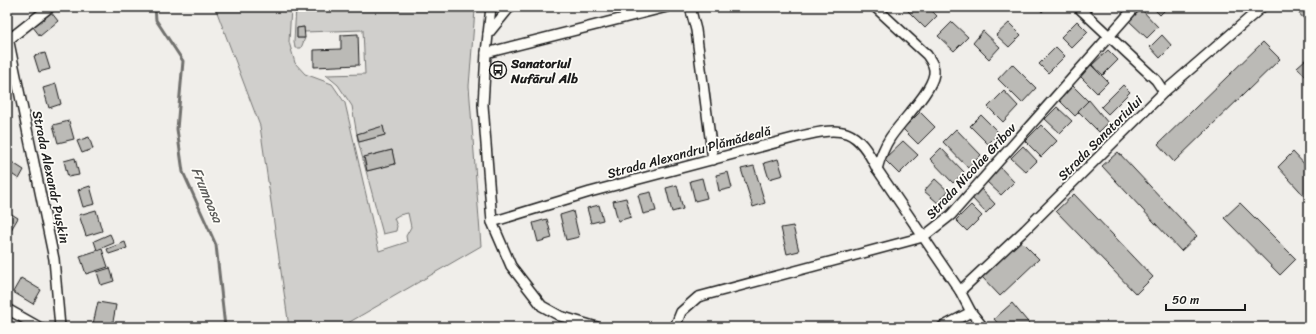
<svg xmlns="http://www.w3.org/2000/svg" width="1316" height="334" font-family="Sriracha,sans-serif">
	<rect width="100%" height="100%" fill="#f0eeea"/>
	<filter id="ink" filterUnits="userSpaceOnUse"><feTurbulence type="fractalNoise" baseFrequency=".025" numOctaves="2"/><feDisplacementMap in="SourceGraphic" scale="8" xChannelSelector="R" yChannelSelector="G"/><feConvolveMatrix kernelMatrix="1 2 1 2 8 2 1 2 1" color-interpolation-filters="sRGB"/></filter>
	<g filter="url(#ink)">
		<path fill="#d0cfcc" stroke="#767674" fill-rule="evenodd" d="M 215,7 L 291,7 L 289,42 L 295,63 L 305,74 L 332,84 L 345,103 L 379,251 L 407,242 L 406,236 L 411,227 L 408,213 L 399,215 L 394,218 L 397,226 L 396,231 L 383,234 L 358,141 L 352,106 L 338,85 L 326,75 L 365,74 L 363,30 L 304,32 L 304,27 L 297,28 L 297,38 L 305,38 L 301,48 L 295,48 L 294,41 L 296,7 L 479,7 L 475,10 L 469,86 L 481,246 L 341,327 L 289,327 L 260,126 ZM 383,127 L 385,135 L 359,142 L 357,134 ZM 392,150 L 395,164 L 367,171 L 364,157 Z"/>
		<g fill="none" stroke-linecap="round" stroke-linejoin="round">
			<polyline stroke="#706f6d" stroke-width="3" points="155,7 156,20 183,61 177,129 183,172 216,245 225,327"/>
		</g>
		<g fill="#bbbab6" stroke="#1c1c1c">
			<polygon points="904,7 928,7 937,16 925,28"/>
			<polygon points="1038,7 1047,7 1042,12"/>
			<polygon points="1152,7 1168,7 1160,15"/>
			<polygon points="1293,7 1309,7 1309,20 1307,22"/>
			<polygon points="1141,9 1158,27 1147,38 1129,21"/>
			<polygon points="51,12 58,21 40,36 33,27"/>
			<polygon points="1077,21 1088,32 1072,48 1061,37"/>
			<polygon points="952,22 968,37 954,51 938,36"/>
			<polygon points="1009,23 1021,35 1009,47 996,35"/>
			<polygon points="304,27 305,38 297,38 297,28"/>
			<polygon points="983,31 1000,47 989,59 973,43"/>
			<polygon points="358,34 359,65 314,67 314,50 341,49 341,35"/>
			<polygon points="1162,35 1172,46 1160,58 1150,47"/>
			<polygon points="1263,42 1280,59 1174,162 1158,144"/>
			<polygon points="1056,47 1065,56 1048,73 1039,64"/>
			<polygon points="1108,50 1118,60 1103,75 1092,65"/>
			<polygon points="45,53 50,69 39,72 34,56"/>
			<polygon points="1306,59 1309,63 1309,80 1297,67"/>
			<polygon points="1089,63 1108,82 1097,93 1078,74"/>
			<polygon points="1012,64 1036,88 1022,103 998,79"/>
			<polygon points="56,84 61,104 49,108 43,88"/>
			<polygon points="7,85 11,88 7,95"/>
			<polygon points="1123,85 1130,92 1108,114 1101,107"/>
			<polygon points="1073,86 1089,102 1075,116 1059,100"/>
			<polygon points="1004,91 1018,106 1003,122 988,107"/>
			<polygon points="1089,100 1108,123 1099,132 1078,111"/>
			<polygon points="1057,107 1072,121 1060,133 1045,119"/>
			<polygon points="920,112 935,127 918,144 903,129"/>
			<polygon points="981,115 999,133 988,144 970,126"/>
			<polygon points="69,121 74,139 58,143 53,125"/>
			<polygon points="1041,125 1057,141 1041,157 1025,141"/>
			<polygon points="383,126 385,135 359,142 357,134"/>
			<polygon points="956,129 981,155 968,168 943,142"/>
			<polygon points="89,137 93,149 82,153 77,141"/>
			<polygon points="903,141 918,155 899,174 884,159"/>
			<polygon points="1023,146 1037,161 1026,172 1011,158"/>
			<polygon points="941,148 964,172 953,183 930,159"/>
			<polygon points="392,150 395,164 367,171 364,157"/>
			<polygon points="1118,152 1197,236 1181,251 1102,166"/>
			<polygon points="1293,152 1309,169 1309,201 1278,167"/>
			<polygon points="75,158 79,175 68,177 64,161"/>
			<polygon points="7,159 24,170 19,179 7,171"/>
			<polygon points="778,159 783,175 769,179 764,163"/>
			<polygon points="754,166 765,203 753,207 741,169"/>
			<polygon points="1000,167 1014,182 1001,195 986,181"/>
			<polygon points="728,172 732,188 719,191 716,175"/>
			<polygon points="702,178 707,198 695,201 690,181"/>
			<polygon points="935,179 948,191 938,203 924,191"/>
			<polygon points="677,185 683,209 672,212 666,188"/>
			<polygon points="90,186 95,204 83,207 78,190"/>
			<polygon points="981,189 995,204 986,213 972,198"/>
			<polygon points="651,192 656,211 643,214 638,195"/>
			<polygon points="1074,194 1153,277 1136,294 1056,211"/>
			<polygon points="626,198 631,217 618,221 613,201"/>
			<polygon points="1240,203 1296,259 1280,275 1224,218"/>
			<polygon points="599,205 603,220 591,223 587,208"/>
			<polygon points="971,205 982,216 967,231 956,220"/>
			<polygon points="96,210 102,231 86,236 79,215"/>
			<polygon points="573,211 579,237 566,240 560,215"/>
			<polygon points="10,213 18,218 8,235 7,218"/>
			<polygon points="547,219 552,238 538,242 533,223"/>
			<polygon points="793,226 799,251 787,254 781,228"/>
			<polygon points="110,234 114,243 97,250 94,241"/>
			<polygon points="1020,240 1039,259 1000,296 982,277"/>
			<polygon points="125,242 127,248 109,254 107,249"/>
			<polygon points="102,249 108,267 86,274 80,256"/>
			<polygon points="110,268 114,281 101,285 97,272"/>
			<polygon points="21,278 41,290 33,304 13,292"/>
			<polygon points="98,302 116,305 112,327 93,324"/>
			<polygon points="1012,303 1032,327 1001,327 994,319"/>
		</g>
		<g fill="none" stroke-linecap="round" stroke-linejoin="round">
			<g stroke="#1c1c1c" stroke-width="12">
				<g id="minor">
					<polyline points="491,7 486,53 483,105 492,222 511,266 542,306 560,316 597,327"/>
					<polyline points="690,7 696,30 713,160"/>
					<path d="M 875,7 L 927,55 C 931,61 935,66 934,74 C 931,93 901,121 890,138 C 884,147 880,158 877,169"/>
					<polyline points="1078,7 1156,80 1164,92"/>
					<polyline points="7,33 54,259 60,327"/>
					<polyline points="488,34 510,7"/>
					<polyline points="7,41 50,7"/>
					<polyline points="486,53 667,7"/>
					<path d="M 492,222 L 590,192 L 801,136 C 843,126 857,128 877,169 L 960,291 L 971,312"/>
					<polyline points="960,291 1025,230 1164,92 1262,7"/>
					<polyline points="7,309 39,327"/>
					<polyline points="675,327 681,312 698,297 923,237 951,215 1135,7"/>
					<polyline points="942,327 971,312 983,327"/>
				</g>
			</g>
			<use href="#minor" stroke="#fdfcf7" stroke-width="9"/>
		</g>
	</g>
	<defs>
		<g id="bus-ring" transform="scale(0.9)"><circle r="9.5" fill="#fdfcf7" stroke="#1c1c1c" stroke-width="1.5"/><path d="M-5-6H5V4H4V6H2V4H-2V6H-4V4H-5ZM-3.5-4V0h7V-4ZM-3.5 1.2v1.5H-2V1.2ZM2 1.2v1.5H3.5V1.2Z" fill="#1c1c1c"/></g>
	</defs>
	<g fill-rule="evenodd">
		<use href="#bus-ring" x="498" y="70"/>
	</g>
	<g text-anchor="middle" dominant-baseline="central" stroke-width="3.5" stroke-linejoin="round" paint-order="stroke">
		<g font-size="13" font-weight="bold" fill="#1c1c1c" stroke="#fdfcf7" text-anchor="start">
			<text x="511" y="63">Sanatoriul<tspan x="511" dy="15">Nufărul Alb</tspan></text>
		</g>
		<g font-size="13" fill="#1c1c1c" stroke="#fdfcf7">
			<text transform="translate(1100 138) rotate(-45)">Strada Sanatoriului</text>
			<text transform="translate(689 152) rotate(-15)">Strada Alexandru Plămădeală</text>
			<text transform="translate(971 171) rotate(-47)">Strada Nicolae Gribov</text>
			<text transform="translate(51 177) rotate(78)">Strada Alexandr Pușkin</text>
		</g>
		<g font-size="14" font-style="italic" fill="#5b5b59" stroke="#fdfcf7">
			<text transform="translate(207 195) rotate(67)">Frumoasa</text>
		</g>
	</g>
	<rect width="1316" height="334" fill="none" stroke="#fdfcf7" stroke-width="24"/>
	<rect x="12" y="12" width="1292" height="310" fill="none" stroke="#1c1c1c" stroke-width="1.5" filter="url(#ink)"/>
	<path d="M1166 304v6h79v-6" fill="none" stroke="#1c1c1c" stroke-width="2"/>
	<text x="1172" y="304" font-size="12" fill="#1c1c1c" stroke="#fdfcf7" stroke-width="3" paint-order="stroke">50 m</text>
</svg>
